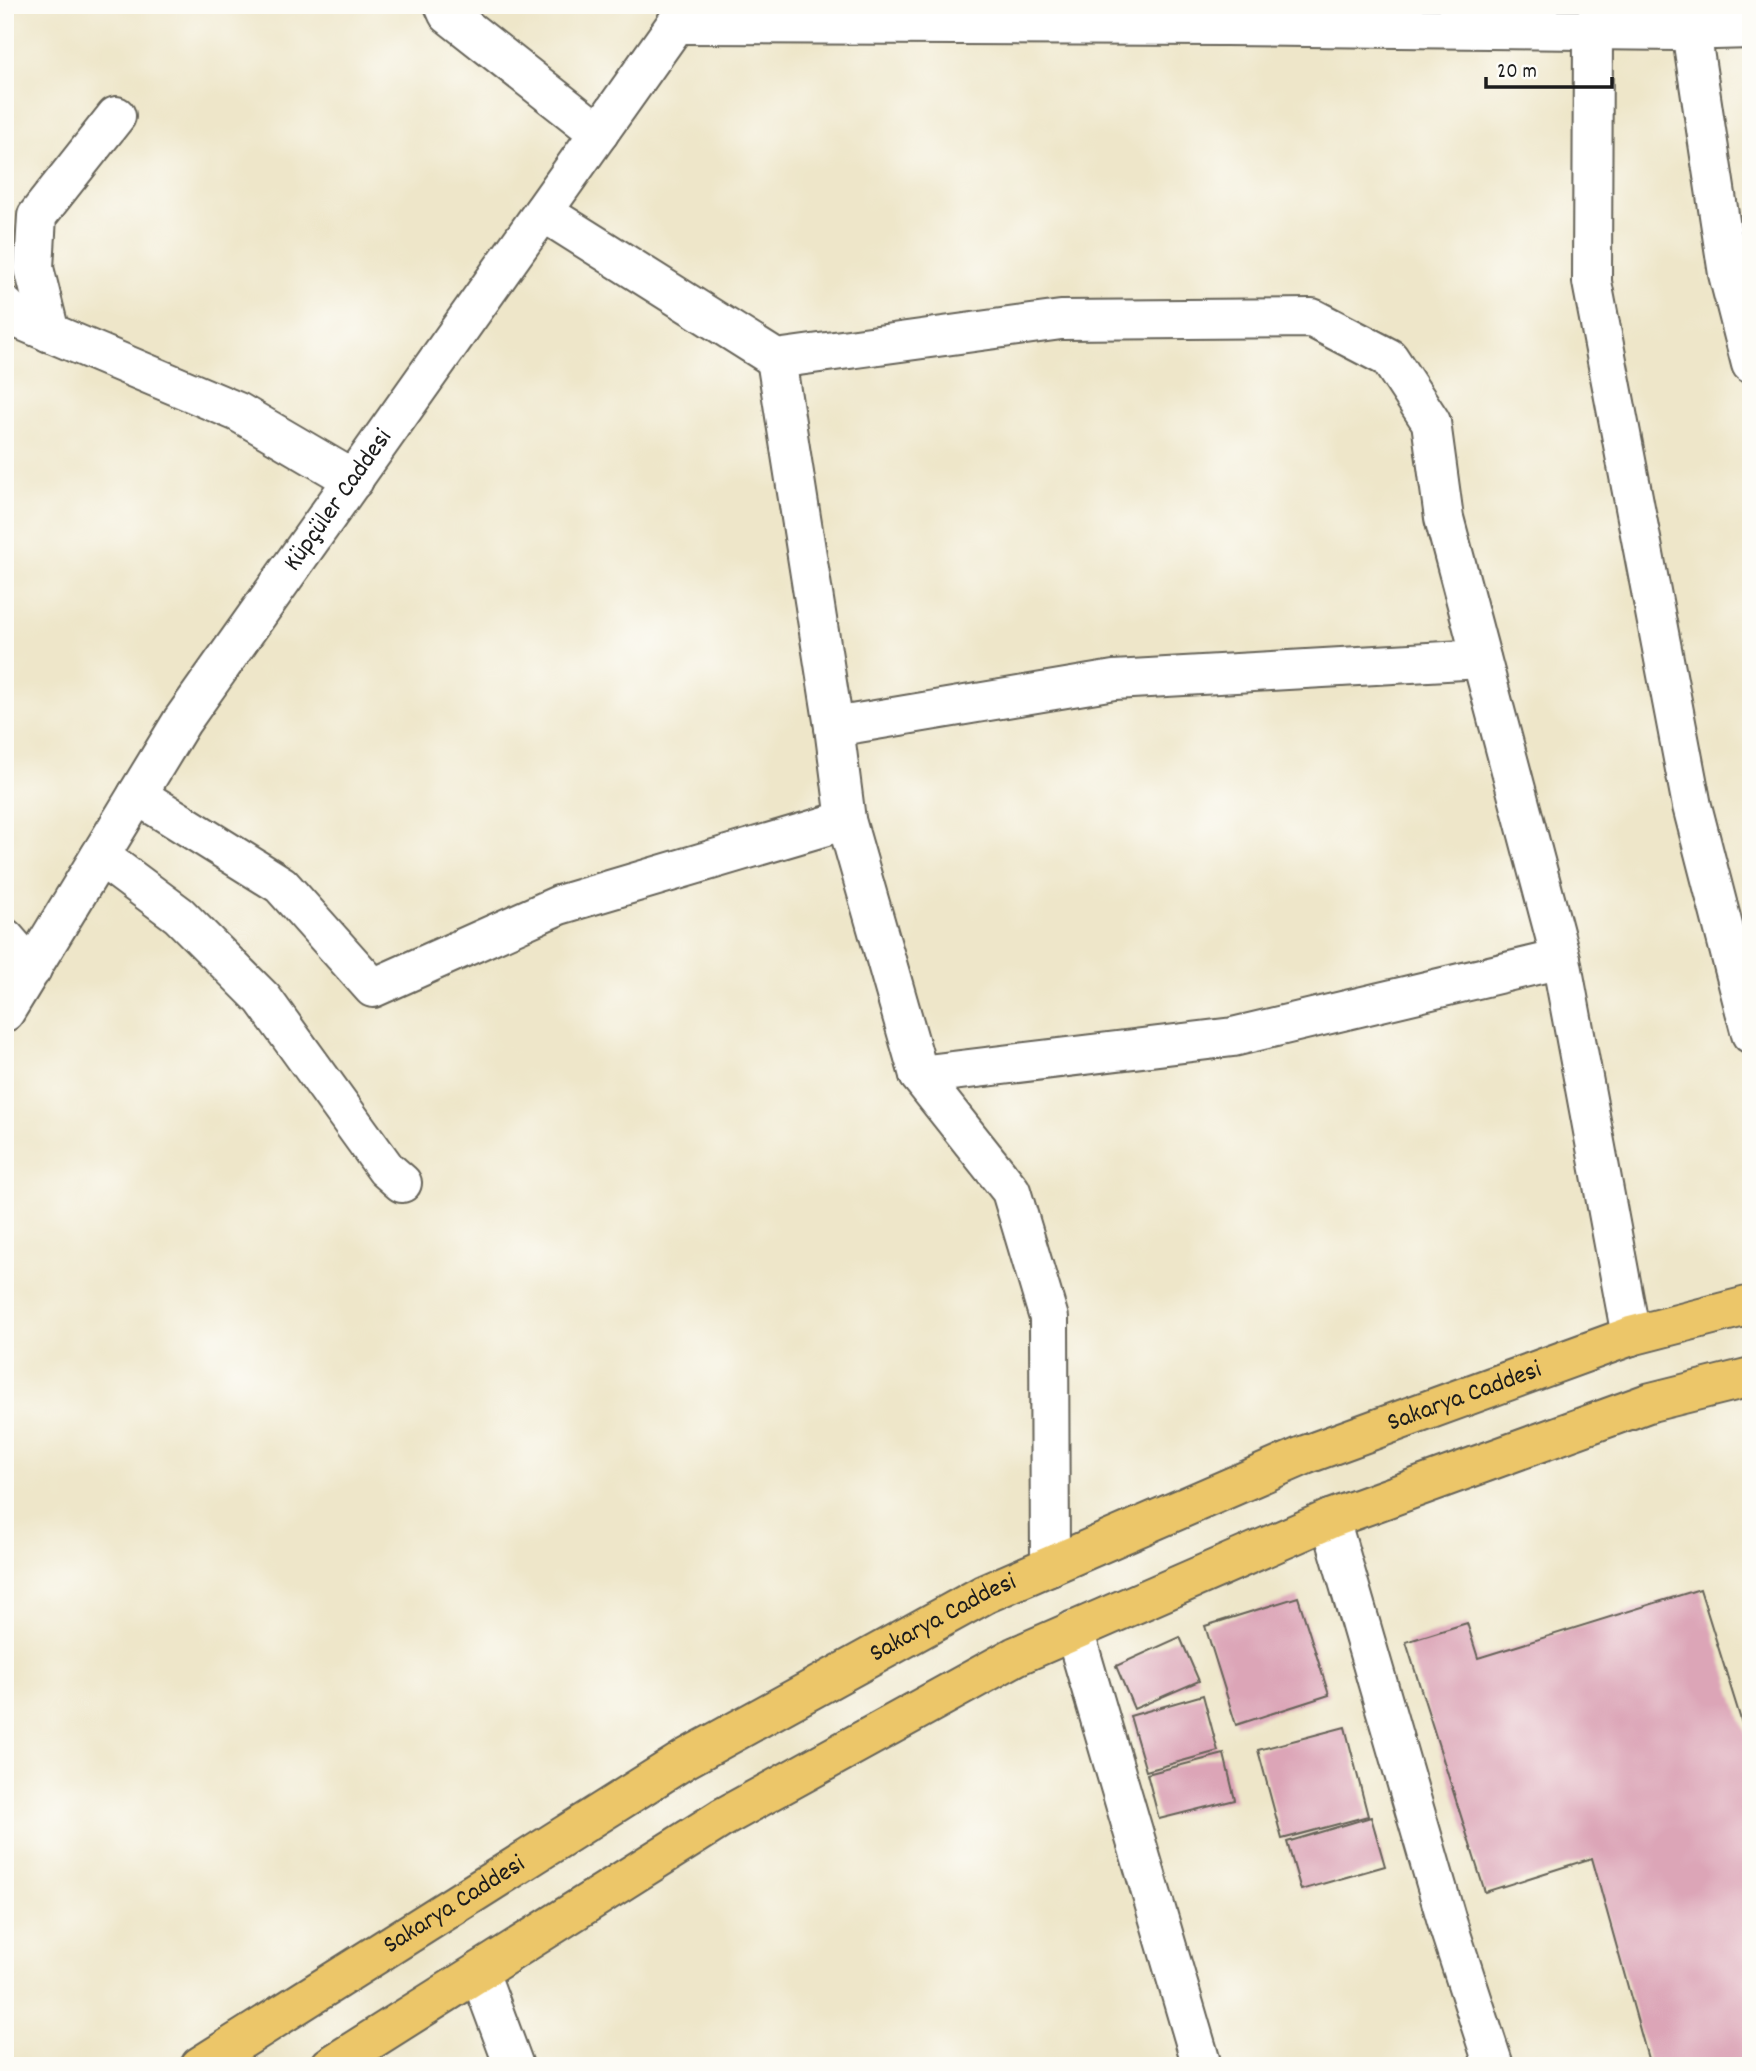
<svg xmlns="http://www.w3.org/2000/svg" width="1756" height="2071" font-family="Dekko,sans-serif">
	<rect width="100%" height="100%" fill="#fdfcf7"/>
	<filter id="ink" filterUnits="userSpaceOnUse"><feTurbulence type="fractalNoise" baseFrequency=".0143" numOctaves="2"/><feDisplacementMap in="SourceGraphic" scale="14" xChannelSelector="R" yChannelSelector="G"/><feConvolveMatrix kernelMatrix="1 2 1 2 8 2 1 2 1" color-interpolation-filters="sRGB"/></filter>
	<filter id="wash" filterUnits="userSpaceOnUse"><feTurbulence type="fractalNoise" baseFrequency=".00686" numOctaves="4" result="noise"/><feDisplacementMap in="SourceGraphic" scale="28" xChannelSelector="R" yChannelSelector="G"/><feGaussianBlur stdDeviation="1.57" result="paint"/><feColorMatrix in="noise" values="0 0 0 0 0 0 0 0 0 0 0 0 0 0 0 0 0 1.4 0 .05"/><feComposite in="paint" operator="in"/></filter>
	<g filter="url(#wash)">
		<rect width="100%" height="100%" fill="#eee6c9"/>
		<g id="blocks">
			<g fill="#dca5b7">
				<polygon points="1700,1589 1751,1752 1751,1808 1743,1810 1751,1836 1751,2066 1650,2066 1592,1858 1485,1892 1406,1642 1467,1623 1478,1658"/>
				<polygon points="1298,1597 1329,1695 1236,1725 1205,1626"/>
				<polygon points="1180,1637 1199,1681 1134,1709 1116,1666"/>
				<polygon points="1203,1695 1218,1751 1146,1771 1130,1716"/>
				<polygon points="1345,1727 1368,1816 1282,1839 1258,1750"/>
				<polygon points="1224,1754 1235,1800 1159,1819 1147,1774"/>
				<polygon points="1371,1817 1385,1866 1301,1890 1287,1842"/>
			</g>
		</g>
	</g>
	<g filter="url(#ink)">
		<use href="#blocks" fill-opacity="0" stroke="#666359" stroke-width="2"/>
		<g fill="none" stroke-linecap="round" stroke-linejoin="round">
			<g stroke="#666359" stroke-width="42">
				<g id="minor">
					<polyline points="444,5 448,14 599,133"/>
					<polyline points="676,24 1225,26 1679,31 1751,29"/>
					<polyline points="1593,30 1592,282 1692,806 1751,1034"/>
					<polyline points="1691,31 1728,274 1751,364"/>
					<polyline points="543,212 776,359 1061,320 1312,318 1389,358 1431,422 1444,518 1561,959 1631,1336"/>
					<polyline points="5,306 18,319 238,412 354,480"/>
					<polyline points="50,333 34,268 37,216 116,116"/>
					<polyline points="776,359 834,727 846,820 919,1075 1011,1191 1049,1318 1050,1566"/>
					<polyline points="834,727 1114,680 1481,659"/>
					<polyline points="137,795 281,885 373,988 559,905 846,820"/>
					<polyline points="100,856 179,915 263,999 386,1169 402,1183"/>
					<polyline points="5,938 32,969"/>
					<polyline points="919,1075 1233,1037 1561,959"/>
					<polyline points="1330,1519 1448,1925 1494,2066"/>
					<polyline points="1074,1630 1202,2066"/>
					<polyline points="479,1972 514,2066"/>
				</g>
			</g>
			<g stroke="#666359" stroke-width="42">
				<g id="tertiary">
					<path id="s1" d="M 5,1012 L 182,721 L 676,24 L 696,5"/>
				</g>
			</g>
			<g stroke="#666359" stroke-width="42">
				<g id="primary">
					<path id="s2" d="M 200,2066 L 687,1758 L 985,1594 L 1305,1455 L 1631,1336 L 1751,1305"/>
					<polyline points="330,2066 722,1818 1016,1656 1330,1519 1651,1402 1751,1377"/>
				</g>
			</g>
			<use href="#minor" stroke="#fff" stroke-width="38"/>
			<use href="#tertiary" stroke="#fff" stroke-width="38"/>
			<use href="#primary" stroke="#ecc669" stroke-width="38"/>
		</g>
	</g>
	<g text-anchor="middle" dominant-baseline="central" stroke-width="6" stroke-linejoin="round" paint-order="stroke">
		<g font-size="26" fill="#1c1c1c" stroke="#fdfcf7">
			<text stroke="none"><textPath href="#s1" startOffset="611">Küpçüler Caddesi</textPath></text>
			<text stroke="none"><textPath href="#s2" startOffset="1435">Sakarya Caddesi</textPath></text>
			<text stroke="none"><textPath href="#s2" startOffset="868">Sakarya Caddesi</textPath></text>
			<text stroke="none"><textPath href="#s2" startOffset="301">Sakarya Caddesi</textPath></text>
		</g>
	</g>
	<rect width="1756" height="2071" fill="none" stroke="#fdfcf7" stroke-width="28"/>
	<path d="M1486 77v10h126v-10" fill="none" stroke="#1c1c1c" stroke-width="3.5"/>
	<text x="1497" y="77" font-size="21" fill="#1c1c1c" stroke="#fdfcf7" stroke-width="5" paint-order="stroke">20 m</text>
</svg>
